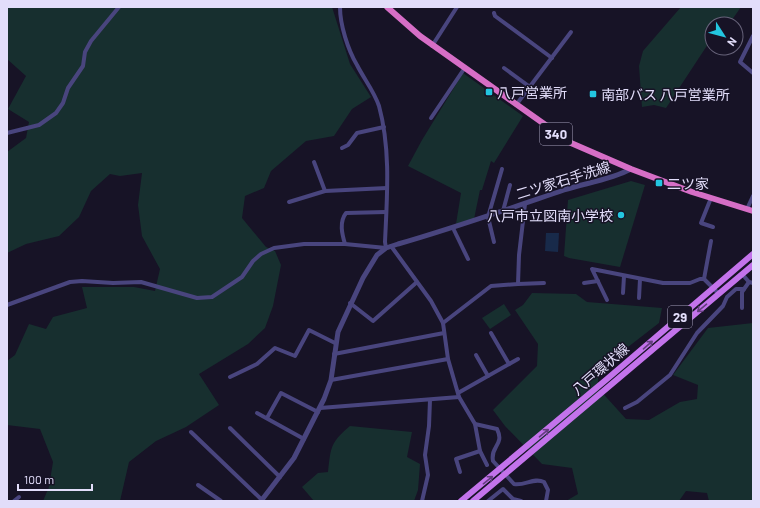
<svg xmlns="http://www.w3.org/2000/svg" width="760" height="508" font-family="Barlow,'Noto Sans JP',sans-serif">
	<rect width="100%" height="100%" fill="#171326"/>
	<g fill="#172f2f">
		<polygon points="7,7 332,7 350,64 371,97 352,109 334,136 306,141 271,171 264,188 245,196 242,218 266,247 275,251 281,265 273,306 265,328 248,344 199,374 219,405 186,427 156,441 129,462 120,501 43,501 49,487 53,462 40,429 7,425 7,361 15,355 29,324 46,329 53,317 87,308 82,287 134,287 155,291 160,269 142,236 138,205 142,173 120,176 110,174 91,191 79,217 59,236 26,244 7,253 7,152 26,138 29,122 8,109 26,76 7,59"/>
		<polygon points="681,7 741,7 729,24 712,24 712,38 666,108 654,105 642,107 639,66 643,51"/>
		<polygon points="463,73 523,116 494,163 491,161 482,190 480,190 474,219 456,224 461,193 408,166 422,140"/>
		<polygon points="631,181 645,185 620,267 569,258 564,256 568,200"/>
		<polygon points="532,293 576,294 587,302 662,308 659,323 619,354 603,362 598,371 598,388 626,419 649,420 680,402 697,399 698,385 673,375 708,328 753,323 753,501 709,501 707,493 686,491 679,501 566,501 578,494 572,468 542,464 505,426 493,410 537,366 538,344 515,310 523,305"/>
		<polygon points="504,304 511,315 490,329 482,318"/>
		<path d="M 350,426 L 412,432 L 407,457 L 420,464 L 418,490 L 414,501 L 314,501 L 302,487 L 318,473 L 328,472 C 331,447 330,443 350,426 Z"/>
	</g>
	<polygon fill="#182a4a" points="546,233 559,233 558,252 545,251"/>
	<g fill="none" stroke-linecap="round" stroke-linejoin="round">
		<g stroke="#49457e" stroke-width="4">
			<polyline points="494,13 495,16 552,58"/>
			<polyline points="753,36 740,62 753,73"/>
			<polyline points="432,46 457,7"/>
			<polyline points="504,68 530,87"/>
			<polyline points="516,105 571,32"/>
			<polyline points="431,118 464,69"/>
			<polyline points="7,133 39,125 56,113 63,103 68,88 83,66 85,52 91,41 119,7"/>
			<polyline points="342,148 348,145 357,133 384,127"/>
			<polyline points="314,162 325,191"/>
			<polyline points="711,198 701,223 713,227"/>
			<polyline points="289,202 325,191 387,188"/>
			<polyline points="747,209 753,196"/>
			<polyline points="503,211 510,185"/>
			<polyline points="453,228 468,259"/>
			<polyline points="494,242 488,217 502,169"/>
			<path d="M 345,244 C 342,234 339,222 346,213 L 386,212"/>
			<polyline points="391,246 431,301 443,323 448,359 459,397 475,424 480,451 487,465"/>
			<polyline points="742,274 749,282 753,283"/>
			<polyline points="704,279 711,241"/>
			<polyline points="584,283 598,281"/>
			<polyline points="518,284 544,283"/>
			<polyline points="623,293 624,276"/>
			<polyline points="639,298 640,279"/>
			<polyline points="607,300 592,269 663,283 690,283 700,279 704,279 719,294"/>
			<polyline points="350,303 373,321 417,282"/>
			<path d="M 7,305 L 70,282 L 82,281 L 113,283 L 141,282 L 197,298 L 212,297 L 242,277 L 253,261 L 261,254 L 274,248 L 304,244 L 345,244 L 386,248 L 385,242 C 387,197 391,150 379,106 C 374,91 364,79 357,65 C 348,50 340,25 340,7"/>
			<polyline points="742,308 742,292 749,282"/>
			<polyline points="443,323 491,286 518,284 519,255 525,204"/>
			<polyline points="491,333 509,364"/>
			<polyline points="334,354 444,333"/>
			<polyline points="476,355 488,376"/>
			<polyline points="230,377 257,364 275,348 295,356 309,330 335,343"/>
			<polyline points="331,380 448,359"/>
			<polyline points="458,393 518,359"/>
			<polyline points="320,408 459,397"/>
			<polyline points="625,408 637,402 670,375 697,333 723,306 727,297 736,289 744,289"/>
			<polyline points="257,413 304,439"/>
			<polyline points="267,418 281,393 318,412"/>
			<path d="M 475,424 L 497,429 C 505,445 490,446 493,461 L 514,484 C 525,486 534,477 544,482 L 548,490 L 546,501"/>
			<polyline points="230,428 280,477"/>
			<polyline points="191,432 262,500"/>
			<polyline points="460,472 456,459 480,451"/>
			<polyline points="198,485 221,501"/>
			<polyline points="14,501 19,497"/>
			<polyline points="422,501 428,475 425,455 429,426 430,400"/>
			<polyline points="488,501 503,489 513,499 521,501"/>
		</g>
		<path stroke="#49457e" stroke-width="5" d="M 261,501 L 294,458 L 324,399 L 331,380 L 338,332 L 363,278 L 377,255 L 386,248 L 398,244 C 454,228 508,209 564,190 C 586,183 610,180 631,169"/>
		<g stroke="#c373eb" stroke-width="6">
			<polyline points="461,501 607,379 753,254"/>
			<polyline points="473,501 753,265"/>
		</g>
		<polyline stroke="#d66ec6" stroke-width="6" points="387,7 420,36 571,143 631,169 692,192 753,211"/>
	</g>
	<defs><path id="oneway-shaft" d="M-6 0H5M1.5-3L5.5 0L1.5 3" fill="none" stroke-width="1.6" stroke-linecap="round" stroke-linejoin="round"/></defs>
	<g stroke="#643e7f">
		<use href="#oneway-shaft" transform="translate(702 308) rotate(140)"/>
		<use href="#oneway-shaft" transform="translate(648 345) rotate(-41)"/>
		<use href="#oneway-shaft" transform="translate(544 433) rotate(-40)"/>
		<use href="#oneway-shaft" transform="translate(488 480) rotate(-39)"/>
	</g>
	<g fill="#23c6e0" stroke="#171326" stroke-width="1.5">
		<rect x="485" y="88" width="8" height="8" rx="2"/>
		<rect x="589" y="90" width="8" height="8" rx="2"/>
		<rect x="655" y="179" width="8" height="8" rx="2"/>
		<circle cx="621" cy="215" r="4"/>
	</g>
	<g text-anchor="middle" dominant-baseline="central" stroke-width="3" stroke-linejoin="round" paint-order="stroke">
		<g fill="#171326" stroke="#a5a0ba" stroke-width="1">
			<rect x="540" y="123" width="32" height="22" rx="3"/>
			<rect x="668" y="306" width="24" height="22" rx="3"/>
		</g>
		<g font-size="13" font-weight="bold" fill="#e2ddfa">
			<text x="556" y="134">340</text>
			<text x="680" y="317">29</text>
		</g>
		<g font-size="14" fill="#e2ddfa" stroke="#171326" text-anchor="start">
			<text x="497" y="92">八戸営業所</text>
			<text x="601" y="94">南部バス 八戸営業所</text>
			<text x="667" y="183">二ツ家</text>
			<text x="613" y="215" text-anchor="end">八戸市立図南小学校</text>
		</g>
		<g font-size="14" fill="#e2ddfa" stroke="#171326">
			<text transform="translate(563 180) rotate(-17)">二ツ家石手洗線</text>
			<text transform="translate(600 369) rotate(-41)">八戸環状線</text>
		</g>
	</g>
	<rect width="760" height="508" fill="none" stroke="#e2ddfa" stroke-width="16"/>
	<g transform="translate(724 36) rotate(126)"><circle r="19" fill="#171326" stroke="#68647b"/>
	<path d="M0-3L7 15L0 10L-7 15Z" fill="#23c6e0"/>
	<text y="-6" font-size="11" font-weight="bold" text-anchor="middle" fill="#e2ddfa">N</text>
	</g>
	<path d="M18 484v6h74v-6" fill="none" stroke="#e2ddfa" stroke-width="2"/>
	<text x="24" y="484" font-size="12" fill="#e2ddfa" stroke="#171326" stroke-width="3" paint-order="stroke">100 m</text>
</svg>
